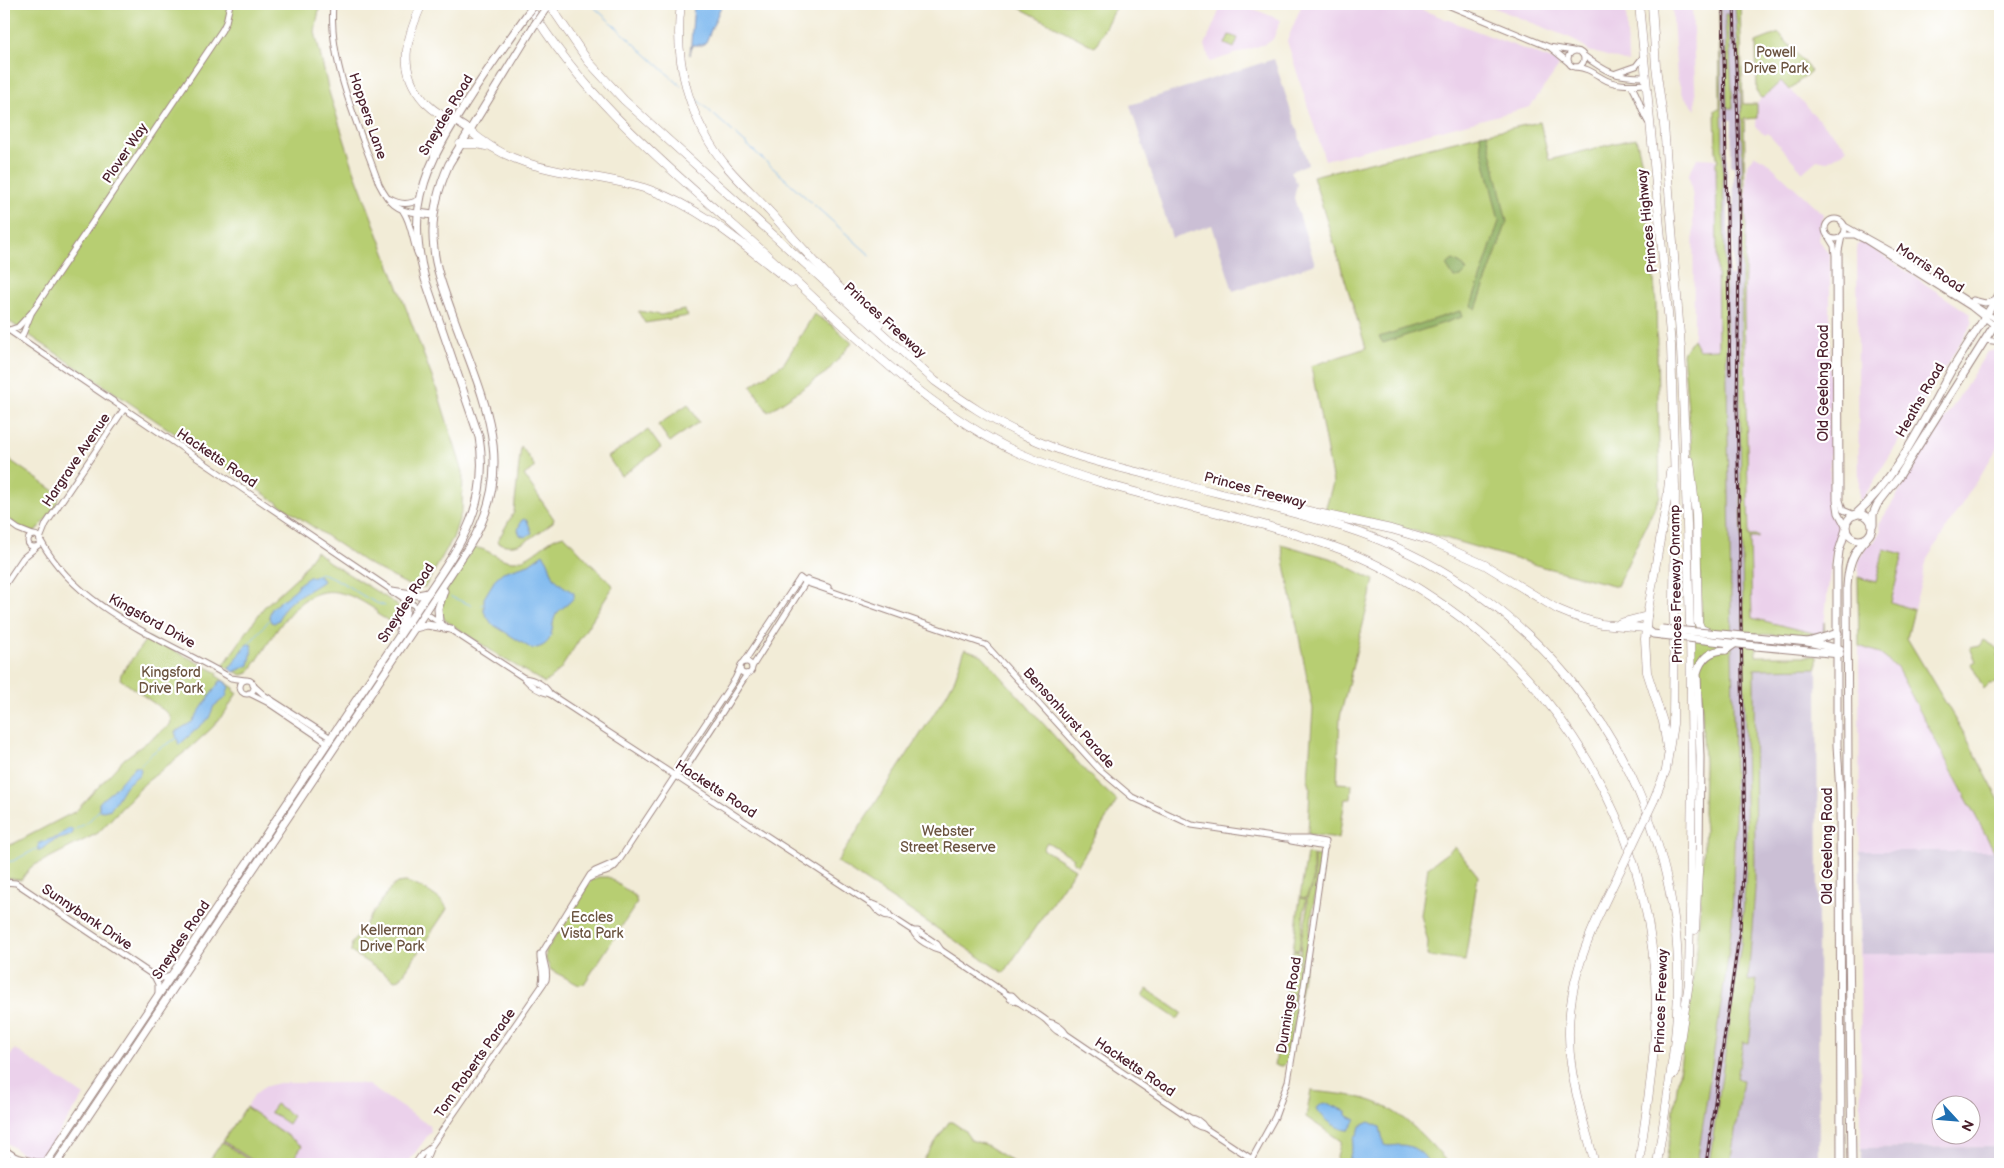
<svg xmlns="http://www.w3.org/2000/svg" width="2004" height="1168" font-family="'Balsamiq Sans',sans-serif">
	<rect width="100%" height="100%" fill="#fff"/>
	<filter id="ink" filterUnits="userSpaceOnUse"><feTurbulence type="fractalNoise" baseFrequency=".02" numOctaves="2"/><feDisplacementMap in="SourceGraphic" scale="10" xChannelSelector="R" yChannelSelector="G"/><feConvolveMatrix kernelMatrix="1 2 1 2 8 2 1 2 1" color-interpolation-filters="sRGB"/></filter>
	<filter id="wash" filterUnits="userSpaceOnUse"><feTurbulence type="fractalNoise" baseFrequency=".0096" numOctaves="4" result="noise"/><feDisplacementMap in="SourceGraphic" scale="20" xChannelSelector="R" yChannelSelector="G"/><feGaussianBlur stdDeviation="1.12" result="paint"/><feColorMatrix in="noise" values="0 0 0 0 0 0 0 0 0 0 0 0 0 0 0 0 0 1.4 0 .05"/><feComposite in="paint" operator="in"/></filter>
	<g filter="url(#wash)">
		<rect width="100%" height="100%" fill="#f2ecd7"/>
		<g fill="#ebd1eb" fill-rule="evenodd">
			<polygon points="1222,4 1241,4 1281,20 1273,39 1268,43 1210,62 1205,45"/>
			<polygon points="1302,4 1407,4 1557,62 1559,66 1530,107 1325,160 1287,41"/>
			<polygon points="1485,4 1626,4 1628,62 1589,51 1573,39"/>
			<polygon points="1672,4 1692,4 1696,110 1683,95 1677,77"/>
			<polygon points="1781,81 1847,148 1842,153 1826,162 1817,160 1803,172 1768,133 1765,135 1756,127 1757,104 1761,98 1764,97"/>
			<polygon points="1755,155 1766,161 1823,214 1819,240 1830,255 1830,483 1835,517 1840,530 1832,554 1823,633 1817,634 1752,618 1744,309 1747,164"/>
			<polygon points="1697,158 1716,159 1718,349 1699,350 1693,339 1694,333 1693,198 1690,181 1688,176"/>
			<polygon points="1863,242 1970,314 1972,324 1862,500 1859,499 1857,245"/>
			<polygon points="2000,349 2000,444 1927,559 1914,609 1891,602 1903,554 1876,583 1858,577 1859,560 1867,546 1874,542 1881,530 1879,524 1987,352"/>
			<path d="M 1859,646 L 1879,653 L 1897,668 L 1995,851 L 1916,851 L 1910,954 L 2000,954 L 2000,1147 L 1861,1148 ZM 1942,1106 L 1972,1106 L 1972,1136 L 1942,1136 Z"/>
			<polygon points="15,1049 84,1096 43,1155 36,1159 21,1153 4,1141 4,1065"/>
			<polygon points="278,1083 357,1083 368,1085 430,1126 431,1131 407,1164 399,1162 397,1164 255,1164 222,1142 255,1094 264,1087"/>
		</g>
		<g fill="#cbbfd5" fill-rule="evenodd">
			<path d="M 1721,4 L 1735,4 L 1741,94 L 1743,193 L 1740,424 L 1747,857 L 1741,944 L 1709,1164 L 1697,1164 L 1727,965 L 1732,921 L 1735,852 ZM 1726,120 L 1732,120 L 1731,166 L 1734,166 L 1733,276 L 1729,276 Z"/>
			<polygon points="1274,59 1308,164 1291,171 1297,184 1294,198 1315,264 1233,291 1212,225 1172,238 1130,105"/>
			<polygon points="1817,668 1819,1164 1730,1164 1743,1080 1737,1079 1743,1042 1748,1043 1757,980 1748,982 1755,888 1754,669"/>
			<polygon points="1860,851 1995,851 2000,862 2000,954 1861,954"/>
			<polygon points="2000,1147 2000,1164 1861,1164 1861,1148"/>
		</g>
		<g fill="#b7ce72" stroke="#80764e">
			<polygon points="4,4 320,4 315,32 329,92 355,173 438,393 463,472 462,510 453,538 425,587 410,586 365,562 4,318"/>
			<polygon points="1012,4 1117,4 1095,47"/>
			<polygon points="1719,4 1720,4 1735,816 1732,921 1727,965 1697,1164 1666,1164 1697,949 1705,829 1703,813 1704,764 1701,687 1692,687 1694,625 1695,621 1702,621 1698,523 1683,353 1693,339 1699,350 1718,349 1716,162 1718,162 1716,151 1715,110 1720,109"/>
			<polygon points="1735,4 1740,4 1743,104 1757,104 1757,118 1744,119 1745,151 1744,157 1746,228 1744,309 1749,536 1758,536 1758,538 1750,538 1752,618 1817,634 1823,633 1824,622 1825,634 1795,636 1755,634 1756,656 1817,656 1817,668 1754,669 1755,888 1748,981 1757,980 1749,1043 1743,1042 1737,1079 1743,1080 1730,1164 1709,1164 1741,944 1747,857 1740,424 1743,193 1741,94"/>
			<polygon points="1725,14 1728,14 1733,108 1727,108"/>
			<polygon points="1779,33 1811,71 1789,90 1781,81 1764,97 1761,98 1757,93 1756,42"/>
			<polygon points="1229,35 1238,38 1234,48 1225,44"/>
			<polygon points="1540,122 1549,160 1636,138 1643,167 1656,302 1660,496 1617,586 1543,567 1445,538 1325,510 1333,483 1311,366 1366,348 1313,176 1487,133"/>
			<polygon points="684,310 688,316 645,323 639,313 639,311 661,315"/>
			<polygon points="814,314 833,326 852,343 827,372 768,412 751,386 784,363"/>
			<polygon points="688,404 699,422 670,442 658,425"/>
			<polygon points="648,430 661,448 621,476 608,457"/>
			<path d="M 521,446 L 534,465 L 534,468 L 524,475 L 554,519 L 553,522 C 536,534 518,553 497,542 L 514,512 Z"/>
			<path d="M 4,456 L 59,494 C 60,504 42,525 34,532 L 26,531 L 4,516 Z"/>
			<path d="M 564,535 L 592,565 L 612,584 L 613,587 L 560,670 L 545,683 L 501,657 L 445,620 L 440,613 L 446,591 L 473,548 C 486,546 499,562 515,561 C 534,559 546,538 564,535 Z"/>
			<polygon points="1281,544 1333,559 1374,580 1340,717 1337,783 1352,784 1351,799 1345,799 1339,838 1308,834 1310,787 1308,779 1313,709"/>
			<polygon points="1884,549 1903,554 1891,602 1914,610 1907,638 1966,737 2000,802 2000,862 1897,668 1879,653 1859,646 1858,577 1876,582"/>
			<path d="M 316,551 L 329,562 L 395,603 C 402,610 401,618 397,626 L 377,614 L 376,610 C 365,603 354,596 341,593 C 295,581 271,645 248,673 L 242,675 L 223,666 L 264,607 L 297,577 Z"/>
			<polygon points="147,638 150,638 218,673 217,676 234,688 234,692 237,693 226,711 212,728 190,748 145,783 98,833 31,867 21,880 4,878 4,846 13,844 76,811 124,759 170,725 171,720 169,714 120,679 121,674"/>
			<polygon points="1984,640 1999,649 1997,656 2000,657 2000,683 1989,684 1984,689 1971,664 1976,661 1970,648 1980,646"/>
			<polygon points="965,649 982,655 1089,775 1117,801 1078,865 1072,861 1074,858 1047,842 1043,849 1075,869 1004,973 837,862 946,695 955,678"/>
			<polygon points="1455,847 1478,876 1465,961 1427,956 1428,942 1421,915 1428,867"/>
			<polygon points="1307,854 1313,855 1313,881 1306,898 1300,897"/>
			<polygon points="1314,855 1321,857 1301,988 1288,1061 1283,1066 1275,1065 1277,1052 1283,1048 1290,1029 1290,1012 1299,984 1301,939 1307,914 1307,898 1314,881"/>
			<polygon points="598,877 608,877 635,896 637,903 584,984 579,985 551,970 546,960 546,951 587,885 592,880"/>
			<path d="M 405,882 C 415,883 445,899 447,909 L 400,979 L 395,980 L 354,954 L 351,952 L 352,943 L 389,890 L 397,883 Z"/>
			<polygon points="1300,898 1306,899 1299,950 1293,949"/>
			<polygon points="1293,950 1299,951 1298,984 1295,993 1286,991"/>
			<polygon points="1147,989 1182,1013 1177,1019 1143,996"/>
			<polygon points="1286,992 1295,994 1289,1011 1283,1011"/>
			<path d="M 1283,1012 L 1289,1012 C 1289,1025 1288,1043 1277,1051 Z"/>
			<path d="M 1311,1091 C 1329,1093 1347,1094 1365,1099 C 1402,1109 1424,1137 1449,1164 L 1335,1164 L 1341,1141 L 1306,1117 Z"/>
			<polygon points="276,1104 293,1116 288,1124 270,1112"/>
			<polygon points="246,1107 302,1146 290,1164 258,1164 223,1141"/>
			<polygon points="949,1122 952,1122 964,1130 971,1140 986,1145 1016,1164 928,1164 925,1162 924,1159"/>
			<polygon points="222,1142 255,1164 207,1164"/>
		</g>
		<g fill="#91b164" stroke="#6e6848">
			<polygon points="1487,133 1507,222 1476,309 1471,306 1499,221 1481,145 1480,134"/>
			<polygon points="1453,260 1461,264 1467,271 1461,277 1454,278 1446,265"/>
			<polygon points="1460,311 1462,317 1383,343 1379,337"/>
		</g>
		<g fill="#7cb7ee" stroke="#636b8c">
			<polygon points="694,4 722,4 706,42 702,45 692,45 690,55"/>
			<polygon points="524,519 527,520 532,533 525,537 520,535 518,530 521,521"/>
			<path d="M 543,554 C 549,561 549,565 552,573 C 555,582 566,588 574,593 L 574,597 C 570,604 562,607 557,613 C 548,625 559,645 532,649 L 492,624 L 484,612 L 484,598 L 496,578 L 503,572 L 529,564 Z"/>
			<path d="M 319,575 L 323,581 C 308,593 283,599 279,620 L 274,623 L 271,622 L 269,616 L 272,608 L 296,589 L 299,584 L 309,577 Z"/>
			<polygon points="247,644 252,645 252,651 249,665 234,672 229,669"/>
			<polygon points="220,681 224,681 229,687 226,697 214,706 209,718 179,745 175,732 192,722"/>
			<path d="M 135,767 L 139,767 L 141,769 L 140,774 L 125,786 L 111,809 L 103,811 L 99,810 L 99,803 C 104,796 112,793 117,786 C 123,779 128,773 135,767 Z"/>
			<path d="M 68,829 L 72,829 L 73,833 C 67,839 60,838 53,841 C 47,844 44,849 38,851 L 39,843 L 57,837 Z"/>
			<path d="M 1323,1103 L 1329,1104 L 1346,1111 L 1346,1115 L 1356,1120 L 1349,1130 C 1339,1131 1321,1118 1317,1108 Z"/>
			<path d="M 1369,1122 L 1380,1127 L 1384,1145 C 1390,1147 1394,1145 1400,1145 C 1413,1145 1424,1153 1429,1164 L 1350,1164 C 1348,1157 1354,1144 1355,1136 L 1358,1134 L 1360,1126 Z"/>
		</g>
		<g fill="none" stroke-linecap="round" stroke-linejoin="round">
			<g stroke="#7cb7ee" stroke-width="1">
				<polyline points="594,7 681,86"/>
				<polyline points="694,97 871,256"/>
				<path d="M 315,576 L 320,573 C 344,579 361,599 385,606"/>
				<polyline points="451,597 471,605"/>
				<polyline points="481,605 484,604"/>
				<polyline points="248,645 271,618"/>
				<polyline points="139,767 152,753 177,738"/>
				<polyline points="71,832 88,822 101,808"/>
				<polyline points="4,862 13,861 38,848"/>
			</g>
		</g>
	</g>
	<g filter="url(#ink)">
		<g fill="none" stroke-linecap="round" stroke-linejoin="round">
			<g stroke="#9e8681" stroke-width="7">
				<g id="minor">
					<path d="M 333,4 C 328,63 360,129 379,184 C 388,202 397,212 418,213"/>
					<polyline points="1445,4 1549,47 1573,51"/>
					<polyline points="1551,48 1568,62"/>
					<circle cx="1576" cy="59" r="8"/>
					<path d="M 1583,55 C 1607,73 1615,77 1645,77"/>
					<path d="M 1576,67 C 1587,68 1592,72 1602,78 C 1615,86 1630,85 1646,84"/>
					<polyline points="1616,73 1636,66 1643,57"/>
					<path d="M 1631,85 C 1640,98 1641,113 1650,125"/>
					<path d="M 390,199 C 400,205 410,205 420,199"/>
					<path d="M 403,211 C 412,224 412,241 418,255"/>
					<circle cx="1835" cy="229" r="10"/>
					<polyline points="1843,225 1897,255 2000,322"/>
					<polyline points="1843,235 1855,235 1865,240 1971,307 2000,330"/>
					<polyline points="1842,236 1839,251 1840,500 1843,510 1855,515"/>
					<polyline points="1829,238 1834,246 1835,255 1836,500 1838,513 1846,528"/>
					<polyline points="1973,300 1985,303 1995,301"/>
					<polyline points="4,327 418,608"/>
					<polyline points="9,330 18,327 32,312 222,30 226,22 230,4"/>
					<polyline points="21,339 31,314"/>
					<polyline points="1985,340 2000,342"/>
					<polyline points="4,519 18,529 33,535"/>
					<circle cx="34" cy="541" r="6"/>
					<polyline points="40,539 46,524 124,409"/>
					<path d="M 41,541 C 80,612 165,639 231,678 L 245,680"/>
					<polyline points="800,578 807,583 819,587 986,645 1099,769 1132,797 1192,825 1286,839 1308,839 1325,842 1304,986 1288,1081 1275,1117 1249,1164"/>
					<polyline points="808,580 828,587"/>
					<polyline points="4,586 23,558 35,548"/>
					<path d="M 425,613 L 524,678 C 530,685 540,692 550,694 L 871,904 C 878,905 887,909 890,916 L 913,931 L 918,931 L 937,944 L 941,950 L 1008,995 L 1012,995 L 1020,1003 C 1028,1009 1039,1014 1047,1021 C 1053,1027 1057,1034 1066,1034"/>
					<polyline points="744,662 800,578"/>
					<circle cx="746" cy="668" r="6"/>
					<polyline points="752,667 807,580"/>
					<path d="M 524,678 C 534,679 545,685 550,694"/>
					<circle cx="247" cy="687" r="7"/>
					<polyline points="253,685 264,695 331,738"/>
					<polyline points="249,693 267,702 328,743"/>
					<polyline points="675,775 686,768 747,674"/>
					<polyline points="1291,841 1325,847"/>
					<path d="M 590,878 C 599,872 609,874 616,865 L 675,776 L 678,765 L 735,679 L 740,668"/>
					<polyline points="4,882 16,883 25,889 154,976 163,978 172,976"/>
					<path d="M 872,904 C 876,910 882,916 890,916"/>
					<path d="M 913,931 C 916,940 932,948 941,950"/>
					<path d="M 540,954 C 539,964 545,972 542,982"/>
					<polyline points="154,976 158,984 158,995"/>
					<polyline points="1008,995 1010,999 1020,1003"/>
					<path d="M 1048,1022 C 1055,1023 1063,1028 1066,1034 L 1190,1118 C 1192,1124 1199,1127 1205,1128 L 1252,1159"/>
					<path d="M 1190,1118 C 1197,1118 1202,1123 1205,1128"/>
					<polyline points="4,1149 26,1164"/>
					<polyline points="16,1157 36,1162 47,1162"/>
					<polyline points="4,1161 8,1164"/>
					<path d="M 415,1164 L 422,1154 L 430,1148 L 546,980 C 549,970 542,961 543,951 L 590,875 L 595,871 L 618,861"/>
					<polyline points="424,1164 430,1149"/>
				</g>
			</g>
			<g stroke="#9e8681" stroke-width="9">
				<g id="major">
					<polyline points="455,121 469,130"/>
					<polyline points="418,213 433,215"/>
					<circle cx="1859" cy="527" r="13"/>
					<path d="M 1855,515 C 1897,478 1924,419 1951,371 C 1967,345 1984,319 2000,293"/>
					<polyline points="1873,525 1873,514 1877,505 1898,478 2000,316"/>
					<polyline points="392,591 418,595 428,593"/>
					<polyline points="439,621 438,609 444,591"/>
					<polyline points="415,628 427,625 451,629"/>
					<polyline points="1645,628 1653,634 1662,635"/>
					<polyline points="400,631 406,610 405,600"/>
					<polyline points="1755,637 1808,642 1840,649"/>
					<polyline points="1808,642 1838,633"/>
					<polyline points="1756,646 1840,654"/>
					<path d="M 1699,853 L 1700,757 L 1697,673 C 1701,658 1711,650 1726,650"/>
					<path d="M 45,1164 L 414,614 C 452,556 492,511 479,437 L 425,279 C 419,256 415,231 419,207 C 424,171 442,141 461,111 C 482,77 505,45 528,13"/>
					<path d="M 56,1164 L 468,548 C 522,465 480,393 451,310 C 444,290 436,270 434,249 C 430,219 437,191 449,164 L 535,24"/>
					<polyline points="1841,1164 1840,793 1837,745 1837,567 1839,551 1846,529"/>
					<path d="M 1852,1164 L 1849,939 L 1847,587 C 1848,567 1852,553 1866,539"/>
				</g>
			</g>
			<g stroke="#9e8681" stroke-width="9">
				<g id="highway">
					<path d="M 422,4 C 406,39 396,70 425,102 C 433,110 444,118 455,121"/>
					<path d="M 528,4 C 589,108 688,183 777,264 C 850,330 928,412 1019,453 C 1124,499 1241,511 1348,552 C 1378,564 1406,580 1433,598 C 1562,683 1646,825 1655,980 C 1659,1042 1647,1103 1639,1164"/>
					<path d="M 549,4 L 588,61 L 624,100 L 935,381 C 963,401 992,421 1024,435 C 1065,455 1109,465 1153,476 C 1216,493 1280,508 1343,527 C 1524,584 1651,738 1675,925 C 1685,1004 1669,1086 1657,1164"/>
					<path d="M 681,4 C 673,62 690,123 728,168 C 741,183 756,197 770,212 C 792,237 814,261 837,285 C 851,299 866,311 879,324"/>
					<polyline points="1639,4 1671,345 1675,487 1673,724 1666,770 1654,800"/>
					<polyline points="1652,4 1656,67 1664,125 1681,348 1684,422 1690,628 1692,776 1689,980"/>
					<path d="M 469,130 C 523,179 587,169 650,190 C 703,208 748,249 792,283"/>
					<polyline points="460,144 477,144 486,146"/>
					<polyline points="435,154 441,125 440,114"/>
					<polyline points="1690,461 1696,515 1698,622 1701,629 1708,632"/>
					<polyline points="1286,506 1391,529 1432,541 1485,565 1557,609 1574,616 1601,624 1645,628"/>
					<polyline points="1620,623 1647,616"/>
					<polyline points="1667,748 1663,722 1647,672 1645,639 1647,616 1667,499 1670,472"/>
					<polyline points="1695,930 1699,853"/>
					<polyline points="1675,1074 1690,976"/>
					<path d="M 1595,1164 C 1587,1133 1577,1103 1572,1071 C 1559,992 1588,936 1622,867"/>
				</g>
			</g>
			<use href="#minor" stroke="#fff" stroke-width="5"/>
			<use href="#major" stroke="#fff" stroke-width="7"/>
			<use href="#highway" stroke="#fff" stroke-width="8"/>
			<g stroke="#4a1f2b" stroke-width="3">
				<g id="rail">
					<polyline points="1723,4 1730,374"/>
					<polyline points="1706,1164 1740,929 1745,839 1737,405 1740,190 1734,4"/>
				</g>
			</g>
			<use href="#rail" stroke="#fff" stroke-width="1" stroke-dasharray="4" stroke-linecap="butt"/>
			<g stroke="#9e8681" stroke-width="9" stroke-linecap="butt">
				<g id="major-bridge">
					<polyline points="528,13 535,4"/>
					<polyline points="535,24 549,4"/>
					<polyline points="1662,629 1755,637"/>
					<polyline points="1662,635 1756,646"/>
					<polyline points="1726,650 1736,643"/>
				</g>
			</g>
			<g stroke="#9e8681" stroke-width="9" stroke-linecap="butt">
				<polyline id="highway-bridge" points="1622,867 1654,800"/>
			</g>
			<use href="#major-bridge" stroke="#fff" stroke-width="7"/>
			<use href="#highway-bridge" stroke="#fff" stroke-width="8"/>
		</g>
	</g>
	<g text-anchor="middle" dominant-baseline="central" stroke-width="4.5" stroke-linejoin="round" paint-order="stroke">
		<g font-size="14" fill="#6b5440" stroke="#fff">
			<text x="1776" y="52">Powell<tspan x="1776" dy="16">Drive Park</tspan></text>
			<text x="171" y="672">Kingsford<tspan x="171" dy="16">Drive Park</tspan></text>
			<text x="948" y="831">Webster<tspan x="948" dy="16">Street Reserve</tspan></text>
			<text x="592" y="917">Eccles<tspan x="592" dy="16">Vista Park</tspan></text>
			<text x="392" y="930">Kellerman<tspan x="392" dy="16">Drive Park</tspan></text>
		</g>
		<g font-size="14" fill="#4a1f2b" stroke="#fff">
			<text transform="translate(446 115) rotate(-59)">Sneydes Road</text>
			<text transform="translate(368 116) rotate(71)">Hoppers Lane</text>
			<text transform="translate(125 153) rotate(-56)">Plover Way</text>
			<text transform="translate(1647 221) rotate(-96)">Princes Highway</text>
			<text transform="translate(1930 268) rotate(33)">Morris Road</text>
			<text transform="translate(885 320) rotate(42)">Princes Freeway</text>
			<text transform="translate(1823 383) rotate(-90)">Old Geelong Road</text>
			<text transform="translate(1920 400) rotate(-60)">Heaths Road</text>
			<text transform="translate(217 458) rotate(34)">Hacketts Road</text>
			<text transform="translate(76 460) rotate(-56)">Hargrave Avenue</text>
			<text transform="translate(1255 490) rotate(15)">Princes Freeway</text>
			<text transform="translate(1676 584) rotate(-91)">Princes Freeway Onramp</text>
			<text transform="translate(406 603) rotate(-57)">Sneydes Road</text>
			<text transform="translate(152 621) rotate(29)">Kingsford Drive</text>
			<text transform="translate(1069 718) rotate(48)">Bensonhurst Parade</text>
			<text transform="translate(716 789) rotate(33)">Hacketts Road</text>
			<text transform="translate(1827 846) rotate(-90)">Old Geelong Road</text>
			<text transform="translate(87 917) rotate(34)">Sunnybank Drive</text>
			<text transform="translate(181 940) rotate(-56)">Sneydes Road</text>
			<text transform="translate(1661 1001) rotate(-88)">Princes Freeway</text>
			<text transform="translate(1289 1005) rotate(-81)">Dunnings Road</text>
			<text transform="translate(475 1063) rotate(-55)">Tom Roberts Parade</text>
			<text transform="translate(1135 1067) rotate(34)">Hacketts Road</text>
		</g>
	</g>
	<rect width="2004" height="1168" fill="none" stroke="#fff" stroke-width="20"/>
	<g transform="translate(1956 1120) rotate(116)"><circle r="24" fill="#ffffff" stroke="#b7a5aa"/>
	<path d="M0-4L9 19L0 12L-9 19Z" fill="#1f6fb2"/>
	<text y="-8" font-size="14" font-weight="bold" text-anchor="middle" fill="#4a1f2b">N</text>
	</g>
</svg>
